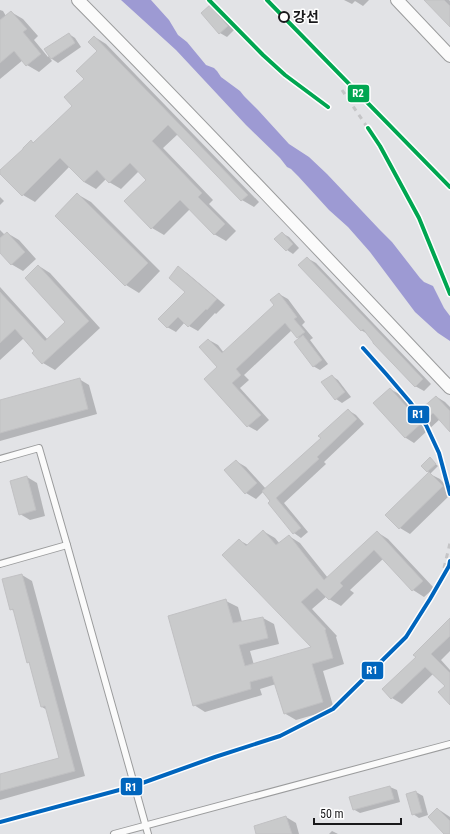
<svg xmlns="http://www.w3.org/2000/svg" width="450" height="834" font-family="'Roboto Condensed','Noto Sans KR',sans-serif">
	<rect width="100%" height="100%" fill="#e2e3e6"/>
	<polygon fill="#9d9ad3" points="121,0 151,0 169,20 178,35 187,42 206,65 214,68 217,71 221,77 240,91 244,96 258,110 289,144 309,157 327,174 379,229 392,242 420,278 424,282 433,286 444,308 450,316 450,341 438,333 415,312 370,252 348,227 329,210 298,176 291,169 287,167 280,158 246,125 176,50"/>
	<g fill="#0003">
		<polygon points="344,0 369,0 363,6 355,1 352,4"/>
		<polygon points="425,0 449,0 450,1 450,25"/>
		<polygon points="210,7 216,10 234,30 227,37 220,33"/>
		<polygon points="0,10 3,11 6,16 11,12 23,19 38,36 34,40 48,57 69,34 75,38 81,47 58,63 49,57 52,61 39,72 27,65 23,60 0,79"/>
		<polygon points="95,37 106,44 259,202 254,207 242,200 178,134 163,148 213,200 209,204 236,231 226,241 214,234 190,209 164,235 152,228 148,180 139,171 121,189 109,182 106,179 96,189 84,182 70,166 35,202 23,195 0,172 31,142 34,143 74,106 98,51"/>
		<polygon points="77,194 91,202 160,271 139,293 126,285 56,216"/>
		<polygon points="0,197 4,201 0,205"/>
		<polygon points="0,230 5,235 7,233 19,240 36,259 23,271 11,264 0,251"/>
		<polygon points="282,233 289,237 299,248 293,254 287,250"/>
		<polygon points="307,258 316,263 431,384 424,391 415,386 369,335 361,330"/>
		<polygon points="39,266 50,273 100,328 55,370 43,363 33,353 36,351 24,338 0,360 0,287 48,340 67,322"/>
		<polygon points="178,268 187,273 225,305 216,314 215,313 198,331 189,326 185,322 176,332 167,327 187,291"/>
		<polygon points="279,294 288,299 305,322 302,325 313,338 310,340 328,364 320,370 313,366 300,339 298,337 292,330 244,375 249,380 240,388 269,420 257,431 248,426 219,367 209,340 218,345 224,353 276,305"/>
		<polygon points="332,376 338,380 351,397 342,403 336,399 323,383"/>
		<polygon points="79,379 89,385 97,414 0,441 0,401"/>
		<polygon points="390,389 399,394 416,414 437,397 445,402 450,407 450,430 440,419 414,443 406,438 375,403"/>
		<polygon points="348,410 356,415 364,424 324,462 326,464 284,503 308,532 301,538 294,533 271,502 263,492 256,499 246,493 236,461 246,467 266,489 322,438"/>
		<polygon points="430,459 438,466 430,474 440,479 450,490 450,495 410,534 400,528 387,515 430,473 422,466"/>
		<polygon points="27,477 37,483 45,516 30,520 20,514"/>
		<polygon points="263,531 275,538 280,544 289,536 300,543 328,578 377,532 388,539 434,588 424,597 413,590 384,558 350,590 354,593 341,606 329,599 327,596 312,609 337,636 336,637 344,664 323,671 334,709 296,720 284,713 276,684 260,689 262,695 205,712 194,705 226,601 238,607 242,622 263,618 274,624 279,644 250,651 254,665 313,647 239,540 248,545"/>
		<polygon points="22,575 32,581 85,776 0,800 0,775 61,759 47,710 42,707 30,663 28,662 15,612 11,609"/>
		<polygon points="450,619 450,651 441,660 450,670 450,704 446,686 433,674 402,704 392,698 384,689 417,657"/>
		<polygon points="390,787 397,790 400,802 360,813 353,809"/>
		<polygon points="416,792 423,796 428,815 419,818 413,814"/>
		<polygon points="438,809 450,817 450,834 446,834"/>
		<polygon points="286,817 296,823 299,834 257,834"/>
		<polygon points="332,831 338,834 329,834"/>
	</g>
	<g fill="#c9cacb" stroke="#c1c1c3">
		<polygon points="424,0 444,0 450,6 450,27"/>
		<polygon points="210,5 228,26 219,34 201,13"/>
		<polygon points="11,11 27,29 23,32 41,54 26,66 14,51 0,63 0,20"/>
		<polygon points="69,33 75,43 51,59 44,49"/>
		<polygon points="94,36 248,195 241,201 168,125 152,141 202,193 198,197 225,224 214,235 180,200 151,229 124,201 146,180 130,163 109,183 97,170 84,182 60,158 22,196 0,174 0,170 23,149 23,148 31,140 33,143 72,106 64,97 84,79 76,71 97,51 88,42"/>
		<polygon points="77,193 148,263 125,286 55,216"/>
		<polygon points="7,232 25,252 11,265 0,253 0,238"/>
		<polygon points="282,232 293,244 286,251 274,239"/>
		<polygon points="307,257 423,379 415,387 373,343 373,342 363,329 361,331 298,265"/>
		<polygon points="38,265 89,321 42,364 32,353 34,351 15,329 0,343 0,292 45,341 65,322 25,278"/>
		<polygon points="178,266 217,299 207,310 206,309 188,327 178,317 167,328 158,319 185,292 169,278"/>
		<polygon points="279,293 297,317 294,319 305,332 297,338 285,323 236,369 241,375 232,383 261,415 247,427 204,379 217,367 199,347 208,339 222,353 274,305 270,300"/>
		<polygon points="303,335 322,360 313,367 294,342"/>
		<polygon points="332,375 345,392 335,400 321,382"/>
		<polygon points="80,378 88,409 0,433 0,400"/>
		<polygon points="390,388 414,415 436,396 450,411 450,432 433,413 405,438 373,403"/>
		<polygon points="348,409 357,419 317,457 319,459 276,498 301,528 293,534 268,503 270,501 262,491 321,438 318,436"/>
		<polygon points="430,457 436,464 427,472 421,466"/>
		<polygon points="236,460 257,483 245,494 224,470"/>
		<polygon points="429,472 443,486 399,529 385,515"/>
		<polygon points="27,476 36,510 19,515 10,481"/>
		<polygon points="263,530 276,545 289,535 324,580 377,531 423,581 412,591 374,550 340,583 343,586 329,600 317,588 301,602 326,629 325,630 333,658 312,664 323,702 284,714 272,676 250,682 251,689 193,706 168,616 226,599 233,623 263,617 268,638 239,645 245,666 311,647 222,555 239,539 246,546"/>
		<polygon points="22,574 75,771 0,791 0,774 59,758 45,706 41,707 29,662 27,663 13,609 10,610 2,579"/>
		<polygon points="450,618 450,636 431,654 450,673 450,705 438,692 445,686 425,667 391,699 382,689 416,657 413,655"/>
		<polygon points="390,786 394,799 353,810 349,797"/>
		<polygon points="416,791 422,812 412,815 406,794"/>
		<polygon points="437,808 450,821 450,834 444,834 428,817"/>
		<polygon points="286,816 292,834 256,834 254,826"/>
	</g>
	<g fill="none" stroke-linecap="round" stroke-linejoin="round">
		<g stroke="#9b9c9d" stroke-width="8">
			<g id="service">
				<polyline points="0,459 39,448 67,545 0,564"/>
				<polyline points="67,545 148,834"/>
				<polyline points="114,834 450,744"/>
			</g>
		</g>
		<g stroke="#9b9c9d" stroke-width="14">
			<g id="minor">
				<path d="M 78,0 C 204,127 327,258 450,388"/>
				<polyline points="397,0 450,56"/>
			</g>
		</g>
		<use href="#service" stroke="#fbfbfb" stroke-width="6"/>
		<use href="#minor" stroke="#fbfbfb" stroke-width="12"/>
		<g stroke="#c5c5c7" stroke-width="3" stroke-dasharray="5 5" stroke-linecap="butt">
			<polyline points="209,0 263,55 285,75 328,107"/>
			<polyline points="342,90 380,146 419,218 450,294"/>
			<polyline points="363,348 387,375 410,402 426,425 439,453 450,494"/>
			<polyline points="444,568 450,543"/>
			<polyline points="0,822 134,786 215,757 280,736 333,709 406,637 430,599 449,566 450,561"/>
		</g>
		<g stroke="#fff" stroke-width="7">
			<g id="rail-1">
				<polyline points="363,348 387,375 410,402 426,425 439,453 450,494"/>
				<polyline points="0,822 134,786 215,757 280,736 333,709 406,637 430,599 449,566 450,561"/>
			</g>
		</g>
		<g stroke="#fff" stroke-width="7">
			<g id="rail-2">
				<polyline points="209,0 263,55 285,75 328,107"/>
				<polyline points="267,0 450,187"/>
				<polyline points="368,128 380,146 419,218 450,294"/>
			</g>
		</g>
		<use href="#rail-1" stroke="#0065bd" stroke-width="4"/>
		<use href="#rail-2" stroke="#00a651" stroke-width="4"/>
	</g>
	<circle fill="#fff" stroke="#19191b" stroke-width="2" cx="284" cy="17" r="5"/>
	<g text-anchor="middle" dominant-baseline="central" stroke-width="3" stroke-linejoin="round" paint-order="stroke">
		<g font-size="14" font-weight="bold" fill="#19191b" stroke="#fff" text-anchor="start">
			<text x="293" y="17">강선</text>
		</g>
	</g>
	<g stroke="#fff" stroke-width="1.5">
		<rect x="347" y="84" width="23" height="19" rx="4" fill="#00a651"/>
		<rect x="407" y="405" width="23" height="19" rx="4" fill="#0065bd"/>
		<rect x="361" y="661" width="23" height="19" rx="4" fill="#0065bd"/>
		<rect x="120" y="777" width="23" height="19" rx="4" fill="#0065bd"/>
	</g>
	<g font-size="11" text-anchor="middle" font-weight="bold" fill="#fff">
		<text x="358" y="97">R2</text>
		<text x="418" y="418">R1</text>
		<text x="372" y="674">R1</text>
		<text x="131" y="791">R1</text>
	</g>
	<path d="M314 818v6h87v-6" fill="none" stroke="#19191b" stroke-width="2"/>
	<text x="320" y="818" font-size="12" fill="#19191b" stroke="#ffffff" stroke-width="3" paint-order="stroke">50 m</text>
</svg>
